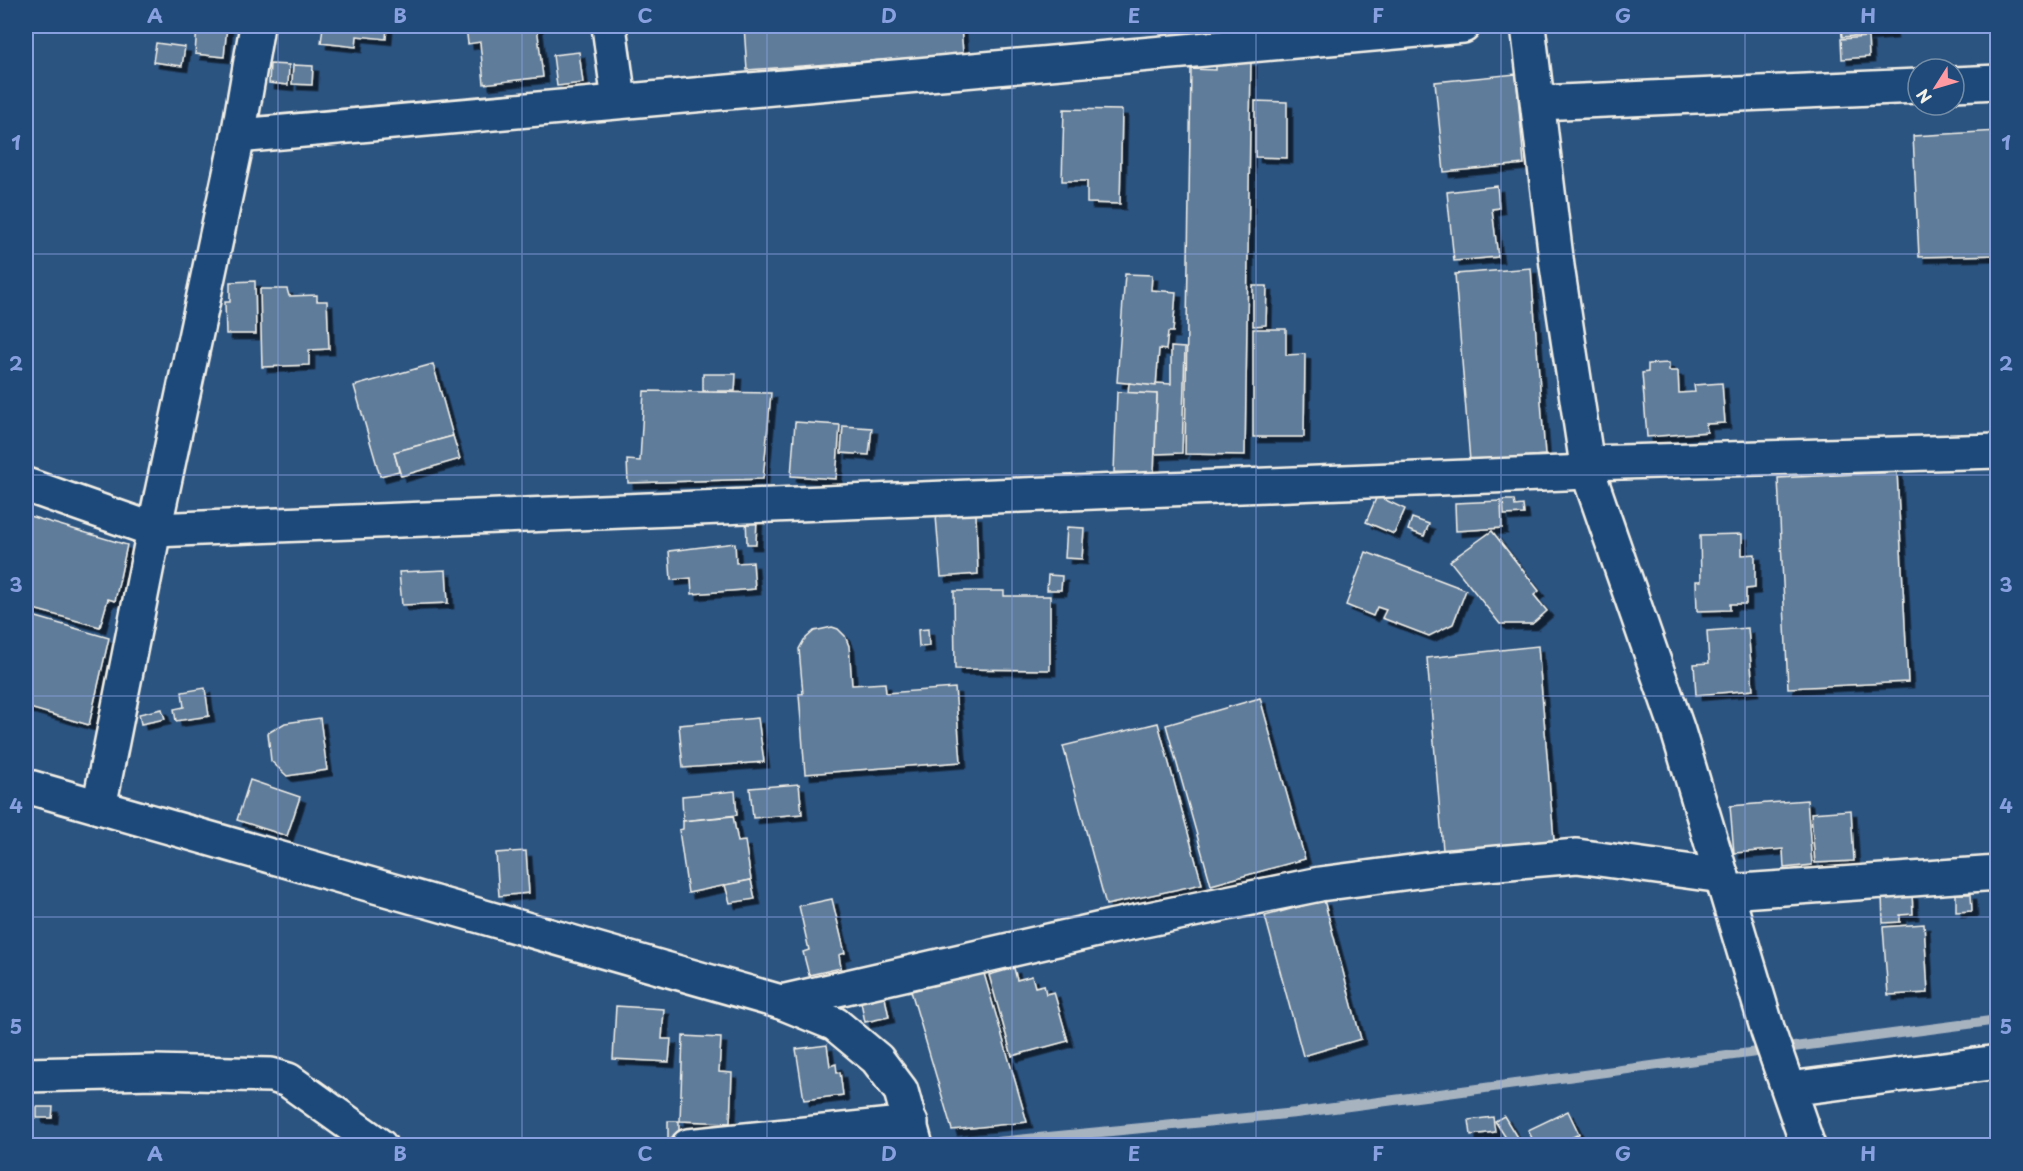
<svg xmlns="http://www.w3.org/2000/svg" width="2023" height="1171" font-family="'Playpen Sans',sans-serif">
	<defs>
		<filter id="shadow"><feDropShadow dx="5.5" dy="5.5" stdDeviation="0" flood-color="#0009"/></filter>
	</defs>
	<rect width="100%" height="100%" fill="#2c5481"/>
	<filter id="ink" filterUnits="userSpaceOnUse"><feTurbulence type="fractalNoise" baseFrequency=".0167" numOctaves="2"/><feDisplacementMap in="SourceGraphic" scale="12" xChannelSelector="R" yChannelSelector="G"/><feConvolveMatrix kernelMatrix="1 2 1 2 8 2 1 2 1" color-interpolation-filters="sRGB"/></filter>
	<g filter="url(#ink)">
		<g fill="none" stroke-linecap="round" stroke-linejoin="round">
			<polyline stroke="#a7b4c0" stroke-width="10" points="956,1146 1296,1113 1998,1020"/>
		</g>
		<g fill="#5e7b9a" stroke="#f4f1e8" stroke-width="1.5" filter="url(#shadow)">
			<polygon points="197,26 227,26 224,57 195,54"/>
			<polygon points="323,26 387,26 386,39 357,36 356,47 321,43"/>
			<polygon points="466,26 537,26 543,77 484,84 480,42 468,44"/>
			<polygon points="744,26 961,26 963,54 747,70"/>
			<polygon points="1836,26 1891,26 1892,33 1842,37 1841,26"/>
			<polygon points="1868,37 1869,57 1842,59 1841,39"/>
			<polygon points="156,43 185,47 182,66 153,62"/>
			<polygon points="579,52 583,83 557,86 553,55"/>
			<polygon points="1216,60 1251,61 1245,455 1185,454 1191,69 1216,70"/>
			<polygon points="270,64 289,65 288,85 269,83"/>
			<polygon points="293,65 313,66 312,85 292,84"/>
			<polygon points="1516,74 1524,164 1444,172 1435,82"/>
			<polygon points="1255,101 1287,102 1287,158 1255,157"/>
			<polygon points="1064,109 1122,110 1120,204 1087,203 1087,181 1062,181"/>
			<polygon points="1998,131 1998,255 1919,257 1913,136"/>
			<polygon points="1497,186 1499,208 1492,209 1498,257 1454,261 1447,192"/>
			<polygon points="1531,268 1545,455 1470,461 1455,274"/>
			<polygon points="1125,274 1152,275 1151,290 1176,292 1173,332 1168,332 1166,350 1159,349 1156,386 1117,382"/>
			<polygon points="255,281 256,334 226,334 225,302 230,302 230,282"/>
			<polygon points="1253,286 1267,286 1266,325 1253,326"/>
			<polygon points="260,289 287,289 289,296 317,295 317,301 327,301 329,349 309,350 309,365 262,367"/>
			<polygon points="1253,329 1286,329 1286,355 1305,354 1304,437 1253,437"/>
			<polygon points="1171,347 1185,348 1182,453 1155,454 1157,394 1128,393 1129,383 1156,386 1156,383 1171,384"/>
			<polygon points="1669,363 1669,371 1678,371 1679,393 1695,392 1694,385 1722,383 1725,423 1706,424 1707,432 1647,437 1642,373 1648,372 1648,364"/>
			<polygon points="433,364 453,436 394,452 399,471 380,476 354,386"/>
			<polygon points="703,374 736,374 735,391 703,391"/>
			<polygon points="644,391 771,393 763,479 628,483 627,460 640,461"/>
			<polygon points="1117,392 1157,394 1154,473 1114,472"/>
			<polygon points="795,422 840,425 836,479 791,476"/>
			<polygon points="843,426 872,428 869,455 841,453"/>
			<polygon points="453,436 460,459 401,476 394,452"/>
			<polygon points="1897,472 1908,682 1788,688 1778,478"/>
			<polygon points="1377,496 1405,509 1394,534 1366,522"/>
			<polygon points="1503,500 1514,500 1515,506 1523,505 1524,514 1504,515"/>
			<polygon points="1501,501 1502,528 1456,531 1455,503"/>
			<polygon points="976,514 978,574 941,577 936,516"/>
			<polygon points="26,515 127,545 115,601 108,599 100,627 26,607"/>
			<polygon points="757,516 756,544 747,544 746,517"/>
			<polygon points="1412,518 1429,524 1424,536 1408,530"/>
			<polygon points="1067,527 1084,528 1082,559 1065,558"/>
			<polygon points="1492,531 1539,591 1534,595 1547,611 1532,624 1500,624 1450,561"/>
			<polygon points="1742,534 1742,555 1755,554 1755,588 1746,589 1746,604 1730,604 1730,610 1697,611 1696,581 1701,581 1700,535"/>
			<polygon points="735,543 736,563 753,562 755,589 692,594 691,578 671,580 669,551"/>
			<polygon points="1366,552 1466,590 1453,624 1429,636 1382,618 1386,610 1377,607 1373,616 1346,605"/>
			<polygon points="446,570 448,603 402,605 399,572"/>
			<polygon points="1048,575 1062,576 1061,590 1047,590"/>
			<polygon points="954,591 1004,591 1004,596 1050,596 1050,670 955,669"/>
			<polygon points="26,614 109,638 89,725 26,707"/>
			<polygon points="832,627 838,629 845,636 849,646 852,685 885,683 886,693 955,688 961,762 805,774 799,694 803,694 799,649 804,640 814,631"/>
			<polygon points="1748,628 1753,690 1696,695 1694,664 1709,663 1707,631"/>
			<polygon points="928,629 929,646 919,647 918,630"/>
			<polygon points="1538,646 1554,840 1443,850 1427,658"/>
			<polygon points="205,688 209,716 176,721 174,709 184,707 182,692"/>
			<polygon points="1260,698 1305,859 1211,885 1166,725"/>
			<polygon points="162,709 165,719 141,724 139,714"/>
			<polygon points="320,718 327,770 287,776 271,761 268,733 285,723"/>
			<polygon points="758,718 764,762 683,768 679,725"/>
			<polygon points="1158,723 1202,884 1106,905 1063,746"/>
			<polygon points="250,780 300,797 287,836 237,820"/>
			<polygon points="799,784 802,814 753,818 750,788"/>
			<polygon points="735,791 737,815 683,821 682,796"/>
			<polygon points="1807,800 1812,865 1784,868 1783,849 1734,853 1730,806"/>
			<polygon points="1851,810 1854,861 1815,863 1811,813"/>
			<polygon points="733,816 738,842 745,841 751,880 688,893 679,830 683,829 683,821"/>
			<polygon points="526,851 529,893 499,896 496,853"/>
			<polygon points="751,880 755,899 730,903 725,885"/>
			<polygon points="1912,894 1913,914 1900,915 1900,922 1883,923 1882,895"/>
			<polygon points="1956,894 1971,894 1972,911 1956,912"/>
			<polygon points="832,899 845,953 839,955 841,968 809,975 803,952 809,950 799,906"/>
			<polygon points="1324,900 1361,1039 1303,1056 1265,916"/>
			<polygon points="1924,924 1928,993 1888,995 1883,927"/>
			<polygon points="1014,968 1017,980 1032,976 1035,987 1044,985 1046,994 1054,992 1068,1041 1012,1056 989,975"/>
			<polygon points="983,970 1027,1122 952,1130 911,991"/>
			<polygon points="884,993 889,1017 865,1022 860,997"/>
			<polygon points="616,1006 664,1009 662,1039 671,1039 669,1062 613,1059"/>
			<polygon points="683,1036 721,1038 719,1072 732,1073 730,1123 680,1121"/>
			<polygon points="827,1045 830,1066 836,1064 837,1073 840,1072 843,1095 804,1100 796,1049"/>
			<polygon points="37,1107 53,1107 52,1118 37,1118"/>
			<polygon points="1568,1111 1579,1134 1555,1146 1536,1146 1528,1130"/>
			<polygon points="1504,1116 1518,1139 1510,1144 1495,1121"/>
			<polygon points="1493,1117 1495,1132 1471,1135 1469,1120"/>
			<rect x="668" y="1121" width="11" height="18"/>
			<polygon points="1376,1139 1379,1146 1362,1146"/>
		</g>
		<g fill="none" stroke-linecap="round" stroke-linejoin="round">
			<g stroke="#f4f1e8" stroke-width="38">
				<g id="minor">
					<polyline points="609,26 619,101"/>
					<polyline points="1528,26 1557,266 1588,472 1678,731 1768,1031 1808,1146"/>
					<polyline points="1954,84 1998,82"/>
					<polyline points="1538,103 1918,86"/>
					<polyline points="238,136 1463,26"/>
					<polyline points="1587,463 1998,451"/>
					<polyline points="26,485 154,530 1588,472"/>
					<polyline points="26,786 781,1002 835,1024 877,1059 901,1091 916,1146"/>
					<polyline points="99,807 154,530 238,136 257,26"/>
					<polyline points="1727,892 1998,873"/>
					<polyline points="781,1002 1110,927 1320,884 1441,868 1577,856 1722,876"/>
					<polyline points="26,1075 154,1072 271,1075 288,1080 380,1146"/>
					<polyline points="1789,1089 1998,1062"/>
					<polyline points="688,1146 911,1123"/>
				</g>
			</g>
			<use href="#minor" stroke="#1f4a7a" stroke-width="33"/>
		</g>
	</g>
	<path fill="none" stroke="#88a0e0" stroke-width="1.5" stroke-opacity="0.55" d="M 278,26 L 278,1146M 522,26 L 522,1146M 767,26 L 767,1146M 1012,26 L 1012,1146M 1256,26 L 1256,1146M 1501,26 L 1501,1146M 1745,26 L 1745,1146M 26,254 L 1998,254M 26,475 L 1998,475M 26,696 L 1998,696M 26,917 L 1998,917"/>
	<rect width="2023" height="1171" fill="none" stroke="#1f4a7a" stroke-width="66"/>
	<g transform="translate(1936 87) rotate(233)"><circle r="28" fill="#1f4a7a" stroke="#748da6" stroke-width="1.5"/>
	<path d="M0-4.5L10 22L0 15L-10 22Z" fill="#ff9aa2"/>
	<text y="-9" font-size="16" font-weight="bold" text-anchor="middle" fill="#f4f1e8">N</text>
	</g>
	<rect x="33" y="33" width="1957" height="1105" fill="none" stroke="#88a0e0" stroke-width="2"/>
	<g font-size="20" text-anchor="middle" font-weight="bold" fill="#88a0e0">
		<text x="155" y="23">A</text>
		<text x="400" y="23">B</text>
		<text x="645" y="23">C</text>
		<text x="889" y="23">D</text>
		<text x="1134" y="23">E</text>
		<text x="1378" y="23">F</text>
		<text x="1623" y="23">G</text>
		<text x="1868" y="23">H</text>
		<text x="16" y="150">1</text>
		<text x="2006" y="150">1</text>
		<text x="16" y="371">2</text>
		<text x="2006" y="371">2</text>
		<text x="16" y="592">3</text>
		<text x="2006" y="592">3</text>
		<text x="16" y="813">4</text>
		<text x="2006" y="813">4</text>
		<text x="16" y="1034">5</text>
		<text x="2006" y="1034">5</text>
		<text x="155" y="1161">A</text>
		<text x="400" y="1161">B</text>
		<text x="645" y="1161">C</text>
		<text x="889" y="1161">D</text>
		<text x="1134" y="1161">E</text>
		<text x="1378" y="1161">F</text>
		<text x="1623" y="1161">G</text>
		<text x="1868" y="1161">H</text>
	</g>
</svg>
